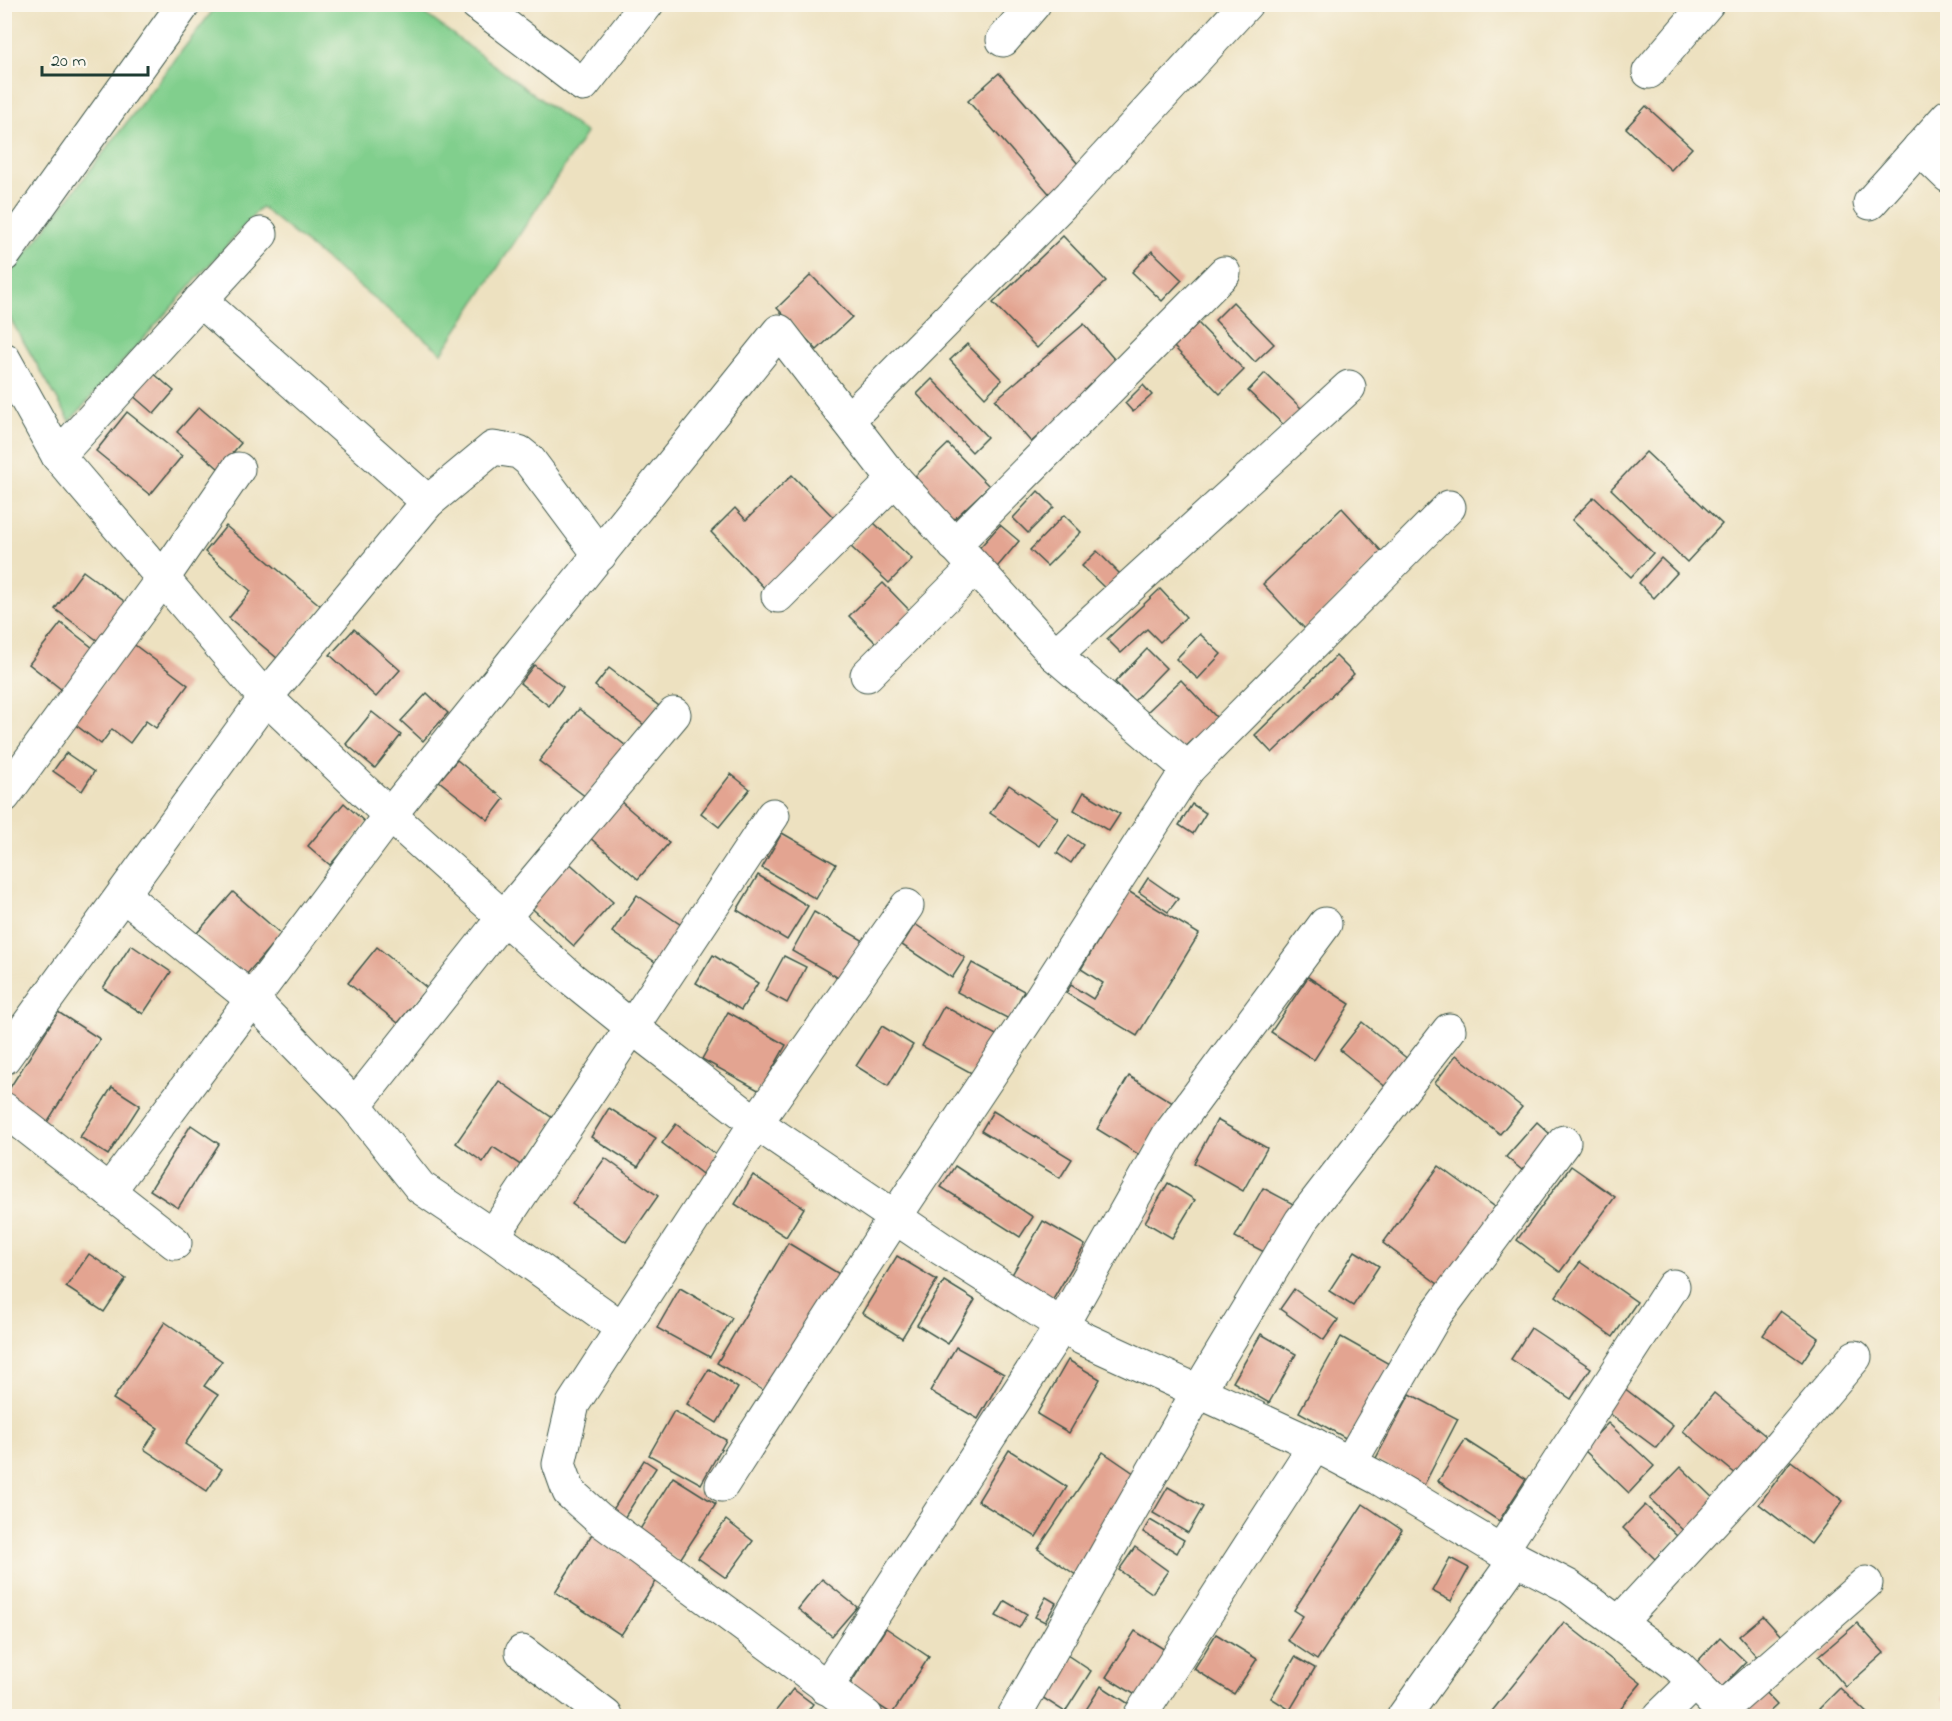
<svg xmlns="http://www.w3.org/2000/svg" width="1952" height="1721" font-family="'Indie Flower',sans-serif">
	<rect width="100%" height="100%" fill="#fbf7ec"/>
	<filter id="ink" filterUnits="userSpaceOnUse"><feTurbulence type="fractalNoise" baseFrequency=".0167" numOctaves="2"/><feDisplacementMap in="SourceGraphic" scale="12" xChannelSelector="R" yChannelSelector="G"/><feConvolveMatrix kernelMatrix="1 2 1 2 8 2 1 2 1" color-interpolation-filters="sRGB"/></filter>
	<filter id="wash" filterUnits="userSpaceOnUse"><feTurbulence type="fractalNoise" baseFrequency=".008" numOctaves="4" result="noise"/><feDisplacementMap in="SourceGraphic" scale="24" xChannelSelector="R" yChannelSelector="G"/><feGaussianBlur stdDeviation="1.35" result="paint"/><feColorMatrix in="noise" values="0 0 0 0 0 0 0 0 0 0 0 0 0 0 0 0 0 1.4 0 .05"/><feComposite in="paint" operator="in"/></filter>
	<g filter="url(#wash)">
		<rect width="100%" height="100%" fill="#ede1c0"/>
		<polygon fill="#81cf8d" stroke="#508660" stroke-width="1.5" points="217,5 413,5 586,133 442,353 261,207 70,421 5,310 4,282"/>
		<g id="blocks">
			<g fill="#e3a491">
				<polygon points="999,73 1085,172 1054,199 968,101"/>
				<polygon points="1646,106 1692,148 1671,170 1626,128"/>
				<polygon points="1063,236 1106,281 1037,348 993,303"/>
				<polygon points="1152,251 1182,280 1162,301 1132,272"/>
				<polygon points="811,275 852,317 817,350 777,308"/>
				<polygon points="1233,302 1274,344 1255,362 1215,320"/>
				<polygon points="1198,323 1244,370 1220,394 1174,347"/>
				<polygon points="1084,324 1120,366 1031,442 995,400"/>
				<polygon points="967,344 1002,380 985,397 950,360"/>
				<polygon points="151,371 174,391 154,414 131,394"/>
				<polygon points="1265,373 1303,410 1286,427 1248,391"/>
				<polygon points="932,379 987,437 972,452 917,394"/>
				<polygon points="1143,385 1152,395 1133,412 1125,403"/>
				<polygon points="199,407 241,443 219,469 177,432"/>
				<polygon points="127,412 182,456 150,495 96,451"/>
				<polygon points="948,444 989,486 951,522 911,480"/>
				<polygon points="1646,452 1722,524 1687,562 1611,489"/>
				<polygon points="792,475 839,523 768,592 711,532 735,508 746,520"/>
				<polygon points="1038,491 1054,507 1028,533 1013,518"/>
				<polygon points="1594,497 1653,553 1631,577 1572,520"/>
				<polygon points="1342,508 1384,554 1305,629 1263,584"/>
				<polygon points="1064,515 1081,532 1047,566 1030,550"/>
				<polygon points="873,522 912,559 889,583 850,546"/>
				<polygon points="1000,525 1019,541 993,572 974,554"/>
				<polygon points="226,526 321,606 277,658 229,618 251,591 205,552"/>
				<polygon points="1097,551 1124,578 1110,593 1082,566"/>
				<polygon points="1661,558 1677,573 1654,598 1639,583"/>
				<polygon points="83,571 132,607 105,646 55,609"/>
				<polygon points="883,583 913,614 879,646 849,616"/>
				<polygon points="1160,589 1186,617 1160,642 1147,629 1121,653 1107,639"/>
				<polygon points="61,623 98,652 66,693 29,664"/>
				<polygon points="354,629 400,670 376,697 330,655"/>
				<polygon points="1200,634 1221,654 1198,679 1176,659"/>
				<polygon points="132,643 188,685 156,728 146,721 130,743 112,729 101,744 73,723"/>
				<polygon points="1147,649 1166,668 1134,701 1115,682"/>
				<polygon points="1336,656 1354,674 1272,753 1255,735"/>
				<polygon points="534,665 563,687 549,706 520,683"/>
				<polygon points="609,668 659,706 644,725 595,686"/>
				<polygon points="1181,680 1217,718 1182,750 1147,712"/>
				<polygon points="427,693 448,713 423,741 401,721"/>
				<polygon points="579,709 626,746 586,797 539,761"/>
				<polygon points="372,712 401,735 375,768 346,744"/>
				<polygon points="66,753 94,772 82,791 53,771"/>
				<polygon points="457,760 504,799 488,820 439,781"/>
				<polygon points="731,774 750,789 719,827 701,813"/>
				<polygon points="1009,785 1058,818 1039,846 990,813"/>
				<polygon points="1084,792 1120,814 1109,831 1074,810"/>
				<polygon points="620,801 669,843 638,879 589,837"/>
				<polygon points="344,803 366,823 330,865 308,846"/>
				<polygon points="1192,804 1206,813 1193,834 1179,825"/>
				<polygon points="782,833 836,864 816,899 762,868"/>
				<polygon points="1069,835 1083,845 1071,863 1057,853"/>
				<polygon points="565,859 613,902 574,946 526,903"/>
				<polygon points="758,875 808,906 787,940 737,910"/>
				<polygon points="1148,878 1178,899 1168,912 1139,892"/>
				<polygon points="1128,891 1199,934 1137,1036 1066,993 1071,985 1093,999 1103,983 1081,969"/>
				<polygon points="233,892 281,934 246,975 197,933"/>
				<polygon points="637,895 684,927 658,964 612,932"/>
				<polygon points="814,912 864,941 842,980 792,951"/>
				<polygon points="915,924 965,958 952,978 902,945"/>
				<polygon points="131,945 171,972 143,1014 103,988"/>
				<polygon points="377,947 427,988 398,1023 348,983"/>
				<polygon points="713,955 758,983 741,1010 696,983"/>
				<polygon points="784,956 806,967 787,1003 765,991"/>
				<polygon points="972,963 1024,991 1009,1019 957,992"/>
				<polygon points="1308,977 1350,1004 1314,1060 1271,1032"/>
				<polygon points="944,1006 998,1036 977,1076 922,1046"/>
				<polygon points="58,1012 100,1039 46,1124 4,1097"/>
				<polygon points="728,1012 786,1045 760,1091 702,1059"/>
				<polygon points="1362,1022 1409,1060 1387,1088 1340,1050"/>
				<polygon points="882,1026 913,1045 888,1086 856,1066"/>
				<polygon points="1456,1055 1522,1107 1500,1134 1435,1083"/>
				<polygon points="1129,1076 1173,1103 1141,1156 1097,1129"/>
				<polygon points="499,1081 554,1119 522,1166 493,1147 483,1162 456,1143"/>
				<polygon points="112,1087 140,1105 108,1155 80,1137"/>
				<polygon points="609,1108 656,1138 638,1167 591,1137"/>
				<polygon points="993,1111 1072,1159 1060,1178 981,1131"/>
				<polygon points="1217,1120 1267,1148 1243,1191 1194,1163"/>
				<polygon points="1537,1122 1552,1136 1522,1170 1506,1157"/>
				<polygon points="676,1124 724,1161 710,1180 662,1143"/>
				<polygon points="191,1125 219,1144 178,1208 150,1190"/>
				<polygon points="605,1158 658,1196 626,1242 572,1204"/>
				<polygon points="955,1166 1033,1217 1020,1237 941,1187"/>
				<polygon points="1439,1166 1498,1209 1442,1287 1383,1243"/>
				<polygon points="1571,1166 1615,1197 1560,1272 1517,1240"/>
				<polygon points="753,1175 804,1208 786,1237 735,1204"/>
				<polygon points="1168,1183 1195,1200 1172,1238 1145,1222"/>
				<polygon points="1263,1188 1297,1206 1270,1255 1235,1237"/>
				<polygon points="1043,1221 1085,1245 1051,1303 1010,1278"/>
				<polygon points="788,1243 841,1275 769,1394 717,1363"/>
				<polygon points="1355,1251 1379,1266 1353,1306 1329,1291"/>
				<polygon points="89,1254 126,1279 104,1312 66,1287"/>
				<polygon points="897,1256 937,1280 902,1338 862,1313"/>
				<polygon points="1580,1262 1637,1302 1613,1337 1556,1296"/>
				<polygon points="944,1281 975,1300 948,1344 917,1325"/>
				<polygon points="680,1288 732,1318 710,1357 657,1328"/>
				<polygon points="1294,1289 1338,1320 1324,1340 1280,1309"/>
				<polygon points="1780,1311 1818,1338 1802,1362 1763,1335"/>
				<polygon points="165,1322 222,1361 204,1386 218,1395 185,1444 222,1469 207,1491 144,1449 158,1428 113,1399"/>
				<polygon points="1531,1328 1591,1368 1571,1399 1511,1359"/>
				<polygon points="1261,1334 1296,1354 1269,1403 1233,1382"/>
				<polygon points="1341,1337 1391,1365 1349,1440 1299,1412"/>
				<polygon points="956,1347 1004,1374 978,1419 930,1391"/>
				<polygon points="1068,1360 1100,1379 1069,1433 1037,1414"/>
				<polygon points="709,1369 738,1388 717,1423 687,1404"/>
				<polygon points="1619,1384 1673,1426 1656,1448 1601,1407"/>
				<polygon points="1714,1393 1767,1437 1737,1475 1683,1431"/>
				<polygon points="1410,1394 1458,1419 1424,1485 1375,1460"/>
				<polygon points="674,1411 726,1440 701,1484 649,1455"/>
				<polygon points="1608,1423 1654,1466 1629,1493 1583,1449"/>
				<polygon points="1465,1440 1526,1479 1499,1521 1438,1481"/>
				<polygon points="1009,1450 1067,1487 1036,1537 978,1501"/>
				<polygon points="1103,1452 1141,1478 1076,1575 1038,1549"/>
				<polygon points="644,1460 656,1468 621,1523 609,1516"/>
				<polygon points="1791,1461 1843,1501 1811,1544 1759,1504"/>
				<polygon points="1681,1467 1719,1504 1689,1536 1650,1499"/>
				<polygon points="673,1477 716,1504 679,1561 637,1534"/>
				<polygon points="1168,1487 1203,1507 1188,1533 1153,1513"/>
				<polygon points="1363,1504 1402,1530 1317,1660 1287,1640 1303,1616 1294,1610"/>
				<polygon points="1645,1505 1677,1536 1655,1559 1623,1528"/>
				<polygon points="726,1520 753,1541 726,1578 698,1558"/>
				<polygon points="1150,1520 1184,1540 1177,1553 1143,1532"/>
				<polygon points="592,1534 659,1577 621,1635 555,1592"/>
				<polygon points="1135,1547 1168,1571 1152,1593 1119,1570"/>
				<polygon points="1450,1558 1469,1568 1451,1601 1432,1591"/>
				<polygon points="822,1579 857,1607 832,1636 798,1609"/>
				<polygon points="1046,1597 1056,1603 1045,1622 1035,1617"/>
				<polygon points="1005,1601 1027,1614 1019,1628 996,1616"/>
				<polygon points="1763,1616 1782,1637 1758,1658 1739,1636"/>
				<polygon points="1564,1622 1641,1683 1614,1716 1488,1716"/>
				<polygon points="1857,1623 1884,1653 1846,1687 1819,1656"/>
				<polygon points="886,1628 929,1657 892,1714 849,1686"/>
				<polygon points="1135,1631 1170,1653 1142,1699 1106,1677"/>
				<polygon points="1216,1634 1257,1659 1234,1694 1194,1669"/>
				<polygon points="1720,1637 1746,1662 1722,1687 1697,1662"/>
				<polygon points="1064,1653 1091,1671 1065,1712 1037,1694"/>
				<polygon points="1295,1657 1315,1668 1290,1710 1271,1698"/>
				<polygon points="1101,1686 1129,1704 1121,1716 1082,1716"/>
				<polygon points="1760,1687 1777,1705 1765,1716 1746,1716 1738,1709"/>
				<polygon points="1840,1688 1870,1716 1827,1716 1819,1709"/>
				<polygon points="793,1689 813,1704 804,1716 772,1716"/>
				<polygon points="1948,1693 1948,1704 1942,1699"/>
			</g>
		</g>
	</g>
	<g filter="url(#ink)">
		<use href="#blocks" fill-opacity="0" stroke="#3e5649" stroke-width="1.5"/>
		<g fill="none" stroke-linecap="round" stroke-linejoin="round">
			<g stroke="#3e5649" stroke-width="35">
				<g id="minor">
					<polyline points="477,4 583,85 647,4"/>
					<polyline points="1003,40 1034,4"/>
					<polyline points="1649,72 1707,4"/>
					<polyline points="1919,148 1948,176"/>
					<polyline points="1870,203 1948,116"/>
					<polyline points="4,255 184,4"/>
					<polyline points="200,300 428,502"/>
					<polyline points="4,359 58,456 259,691 381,807 572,979 633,1028 756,1123 942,1249 1082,1338 1315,1445 1380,1479 1501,1551 1568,1586 1678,1666 1727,1716"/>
					<polyline points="848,420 1071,195 1246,4"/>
					<polyline points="58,456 261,234"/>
					<polyline points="954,545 1224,273"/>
					<polyline points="778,596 895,479"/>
					<polyline points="1055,655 1349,387"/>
					<polyline points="867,675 975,567"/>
					<polyline points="4,796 163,578 238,469"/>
					<polyline points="123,895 253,1000 355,1105 420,1187 493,1236 622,1328"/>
					<polyline points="4,1058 266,697 428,502 493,448 519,452 529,460 600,555"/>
					<polyline points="355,1105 504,917 674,714"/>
					<polyline points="4,1109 175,1243"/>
					<polyline points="109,1191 390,815 779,331 884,467 1055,655 1188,769"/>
					<polyline points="493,1236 773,815"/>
					<polyline points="1350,1463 1436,1314 1564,1142"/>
					<polyline points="722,1485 895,1217 1041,998 1188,769 1449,507"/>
					<polyline points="1501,1551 1673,1286"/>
					<polyline points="1619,1623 1743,1489 1855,1357"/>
					<polyline points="522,1652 606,1716"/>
					<polyline points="826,1688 1062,1325 1168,1136 1325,924"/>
					<polyline points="1721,1710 1866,1583"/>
					<polyline points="866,1716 598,1518 569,1492 559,1464 573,1404 756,1123 907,906"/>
					<polyline points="1014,1716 1198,1392 1301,1221 1449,1030"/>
					<polyline points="1140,1716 1315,1445"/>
					<polyline points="1404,1716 1516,1559"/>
					<polyline points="1660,1716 1694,1683"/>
				</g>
			</g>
			<use href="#minor" stroke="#fff" stroke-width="33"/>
		</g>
	</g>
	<rect width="1952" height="1721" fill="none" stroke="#fbf7ec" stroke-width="24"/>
	<path d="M42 66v9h106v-9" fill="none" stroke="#1f3d34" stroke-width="3"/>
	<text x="51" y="66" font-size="18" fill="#1f3d34" stroke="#fbf7ec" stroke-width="4.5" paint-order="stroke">20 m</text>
</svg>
